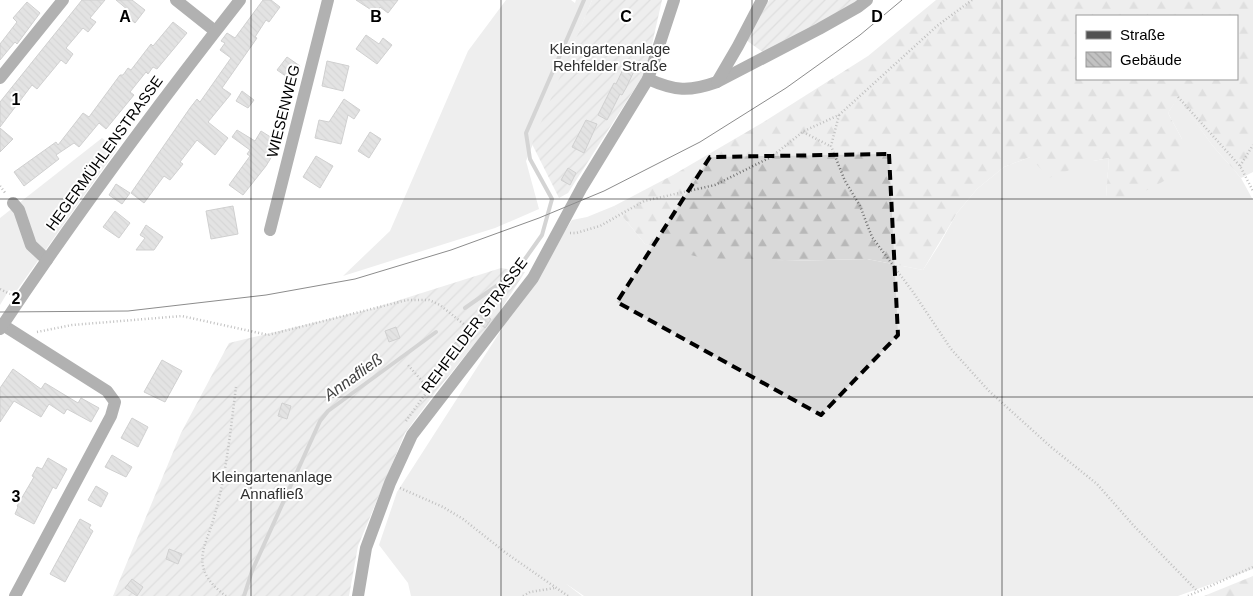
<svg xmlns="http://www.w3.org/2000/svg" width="1253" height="596" font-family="Arial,sans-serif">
	<defs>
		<pattern id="forest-firs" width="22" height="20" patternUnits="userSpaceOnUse" patternTransform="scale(1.25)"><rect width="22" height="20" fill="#d9d9d9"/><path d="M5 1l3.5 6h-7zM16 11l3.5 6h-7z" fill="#b8b8b8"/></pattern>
		<pattern id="garden-furrows" width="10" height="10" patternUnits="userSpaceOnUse" patternTransform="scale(1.25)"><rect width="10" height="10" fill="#d9d9d9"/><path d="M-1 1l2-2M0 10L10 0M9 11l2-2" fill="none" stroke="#b8b8b8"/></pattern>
		<pattern id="building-back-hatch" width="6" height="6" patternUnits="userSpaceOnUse" patternTransform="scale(1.25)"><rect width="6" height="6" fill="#c2c2c2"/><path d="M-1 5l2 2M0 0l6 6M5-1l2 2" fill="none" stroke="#a5a5a5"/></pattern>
	</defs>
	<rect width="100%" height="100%" fill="#fff"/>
	<g fill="#d9d9d9">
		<polygon points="506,0 571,0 575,3 576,0 592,0 526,161 539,209 495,228 343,276 390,231 468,51"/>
		<polygon points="1178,97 1212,145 1241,178 1253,200 1253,569 1178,596 584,596 565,583 582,596 411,596 408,583 379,545 397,492 572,220 587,217 614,206 645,244 785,261 867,259 923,270 939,245 957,213 977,189 1004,167 1030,157 1093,161 1109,158 1106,197 1182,139 1168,113"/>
		<polygon points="102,138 117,149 15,293 9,290 0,305 0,218"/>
	</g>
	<g fill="url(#forest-firs)" fill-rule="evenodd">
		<path d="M 936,0 L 1253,0 L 1253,172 L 1241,178 L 1212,145 L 1178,98 L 1168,113 L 1182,139 L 1181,172 L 1134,197 L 1106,197 L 1109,158 L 1093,161 L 1049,178 L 1030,157 L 1004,167 L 977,189 L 957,213 L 923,270 L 867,259 L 785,261 L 703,258 L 645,244 L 614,206 L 673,175 L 762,123 L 868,56 ZM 1077,16 L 1237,16 L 1237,79 L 1077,79 Z"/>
		<polygon points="1253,576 1253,596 1204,596"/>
	</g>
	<g fill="url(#garden-furrows)">
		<polygon points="592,0 662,0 646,71 568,193 559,198 532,144"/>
		<polygon points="769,0 866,0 768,56 746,40"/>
		<polygon points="501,268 525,272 494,320 438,389 405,433 358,546 349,596 113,596 181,433 229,343 371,309"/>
	</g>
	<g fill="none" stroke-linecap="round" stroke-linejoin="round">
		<g stroke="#a0a0a0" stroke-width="4">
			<polyline points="465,308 515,273 542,235 552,199 530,159 526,133 584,0"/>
			<polyline points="244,596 252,571 320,421 328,411 436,332"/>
		</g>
	</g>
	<g fill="url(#building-back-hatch)" stroke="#969696">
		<polygon points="82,0 105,0 90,18 96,22 88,32 83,28 66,48 73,54 66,64 61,60 37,89 32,85 0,127 0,102"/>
		<polygon points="116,0 132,0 145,10 135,23 124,14 128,10"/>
		<polygon points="263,0 271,0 280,7 269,22 266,20 255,37 257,38 222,88 231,94 208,122 228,138 215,155 197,140 180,162 183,164 170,180 164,176 144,203 131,193 190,108 197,99 200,102 231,58 220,50 225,43 221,41 227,33 235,38"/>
		<polygon points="356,0 398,0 388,13 380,7 376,13"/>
		<polygon points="27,2 40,13 17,44 15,42 0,60 0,44 17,22 13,18"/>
		<polygon points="173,22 187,33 157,69 153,67 148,74 146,72 130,92 134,95 106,129 99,123 79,147 74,143 56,155 59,159 24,186 14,172 56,142 58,145 83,113 89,117 120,75 123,75 128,68 131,70 151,44 153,46"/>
		<polygon points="366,35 379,44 383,38 392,45 377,64 356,49"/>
		<polygon points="287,57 300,66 290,79 277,70"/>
		<polygon points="327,61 349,66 343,91 322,86"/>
		<polygon points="627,61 637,65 626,88 622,95 620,94 607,120 598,115 614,83 616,84"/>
		<polygon points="242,91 254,100 248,108 236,101"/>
		<polygon points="344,99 360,110 354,119 348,115 341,144 315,138 319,120 329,122"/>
		<polygon points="586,120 597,124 584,153 572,147"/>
		<polygon points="0,128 13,139 0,152"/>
		<polygon points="237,130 255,141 261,131 280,143 266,166 243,195 229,185 250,156 247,154 250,150 232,137"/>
		<polygon points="370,132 381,139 369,158 358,151"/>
		<polygon points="316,156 333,166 320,188 303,177"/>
		<polygon points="568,168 576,173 570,185 561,180"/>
		<polygon points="116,184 130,193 122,204 109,195"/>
		<polygon points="233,206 238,234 211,239 206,211"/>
		<polygon points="115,211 130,223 119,238 103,227"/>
		<polygon points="146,225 163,237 154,250 136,250 145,238 140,235"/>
		<polygon points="481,312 491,319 485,328 475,320"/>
		<polygon points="396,327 400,338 389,342 385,331"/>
		<polygon points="456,342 462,350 451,360 445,352"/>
		<polygon points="162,360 182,371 165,402 144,392"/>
		<polygon points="13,369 41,389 45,383 78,403 81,398 99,408 91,422 67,409 64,414 49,404 41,417 14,401 0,422 0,388"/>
		<polygon points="282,403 291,406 287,419 278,416"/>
		<polygon points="132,418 148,427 138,447 121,438"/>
		<polygon points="112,455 132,467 126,477 105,467"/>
		<polygon points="48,458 67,469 56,489 53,487 34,524 15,514 18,507 17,506 34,477 32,476 37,467 42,469"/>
		<polygon points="96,486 108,493 101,507 88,500"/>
		<polygon points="80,519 91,525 89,528 93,531 65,582 50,574"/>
		<polygon points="169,549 182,554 178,564 166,559"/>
		<polygon points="132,579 143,587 137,596 125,588"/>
	</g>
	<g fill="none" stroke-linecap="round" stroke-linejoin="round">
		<g stroke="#747474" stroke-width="2.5" stroke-dasharray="1 2.5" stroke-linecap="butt">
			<polyline points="1178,97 1240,166 1253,191"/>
			<polyline points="839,115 831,146 845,181 860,206 872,237 913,292 951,349 989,391 1051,447 1097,484 1134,526 1198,592"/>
			<polyline points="803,132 830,146"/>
			<polyline points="1240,166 1253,145"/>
			<polyline points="0,186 6,194"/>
			<polyline points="570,233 576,233 600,226 644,201 715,185 771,157 804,131 839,115 937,26 972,0"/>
			<polyline points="0,289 10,294"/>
			<polyline points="37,332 72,325 182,316 268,335 407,300 429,300 440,305 476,334"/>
			<polyline points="406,421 429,389 407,364"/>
			<polyline points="400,488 443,507 463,519 506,553 568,596"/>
			<path d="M 226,596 C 216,589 205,578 203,566 C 200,552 208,537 212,524 C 226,480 230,433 236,387"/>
			<polyline points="523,596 530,592 555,588"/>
			<polyline points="1188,596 1253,567"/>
		</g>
		<g stroke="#525252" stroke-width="12">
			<polyline points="176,0 215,31"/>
			<polyline points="0,78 63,0"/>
			<path d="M 648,79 C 675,91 689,92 717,82 L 819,29 L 858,7 L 867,0"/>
			<polyline points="717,82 738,46 762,0"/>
			<polyline points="13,203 19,210 31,245 47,260"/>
			<polyline points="270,230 328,0"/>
			<polyline points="3,325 107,391 115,402 111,416 15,596"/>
			<path d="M 0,329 C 75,216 156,107 240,0"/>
			<polyline points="358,596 366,548 390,483 412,435 533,278 582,187 648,79 674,0"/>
		</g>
		<polyline stroke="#000" stroke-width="1" points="0,312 128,311 266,295 355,279 451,250 539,218 604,191 700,142 786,88 860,35 902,0"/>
	</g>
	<path d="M0 0H1253V596H0ZM 889,154 L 898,335 L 821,415 L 617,302 L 710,157 Z" fill="#fff" fill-opacity=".55" fill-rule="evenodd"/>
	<path fill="none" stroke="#000" stroke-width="4" stroke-dasharray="10 6" stroke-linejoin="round" d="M 889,154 L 898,335 L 821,415 L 617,302 L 710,157 Z"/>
	<path fill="none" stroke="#000" stroke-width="1" stroke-opacity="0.55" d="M 251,0 L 251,596M 501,0 L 501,596M 752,0 L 752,596M 1002,0 L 1002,596M 0,199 L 1253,199M 0,397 L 1253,397"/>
	<g text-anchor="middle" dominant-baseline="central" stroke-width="4" stroke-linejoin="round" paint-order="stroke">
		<g font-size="15" fill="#303030" stroke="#fff">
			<text x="610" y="48">Kleingartenanlage<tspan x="610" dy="17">Rehfelder Straße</tspan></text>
			<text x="272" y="476">Kleingartenanlage<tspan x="272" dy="17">Annafließ</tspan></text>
		</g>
		<g font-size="15" fill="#000" stroke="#fff">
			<text transform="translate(283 111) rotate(-76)">WIESENWEG</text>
			<text transform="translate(104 153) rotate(-54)">HEGERMÜHLENSTRASSE</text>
			<text transform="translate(474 325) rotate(-53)">REHFELDER STRASSE</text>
		</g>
		<g font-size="16" font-style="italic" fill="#414141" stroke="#fff">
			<text transform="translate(353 377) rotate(-36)">Annafließ</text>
		</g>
	</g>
	<g font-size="16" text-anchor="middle" font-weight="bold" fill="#000" stroke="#fff" stroke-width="4" stroke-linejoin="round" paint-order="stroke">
		<text x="125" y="22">A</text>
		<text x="376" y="22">B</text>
		<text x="626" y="22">C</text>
		<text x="877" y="22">D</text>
		<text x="16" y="105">1</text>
		<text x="16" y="304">2</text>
		<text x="16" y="502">3</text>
	</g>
	<rect x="1076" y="15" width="162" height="65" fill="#ffffff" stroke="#999999"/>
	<rect x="1086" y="31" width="25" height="8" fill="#525252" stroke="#999999"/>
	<text x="1120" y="40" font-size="15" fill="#000000">Straße</text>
	<rect x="1086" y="52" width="25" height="15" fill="url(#building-back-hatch)" stroke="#999999"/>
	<text x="1120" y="65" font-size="15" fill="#000000">Gebäude</text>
</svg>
